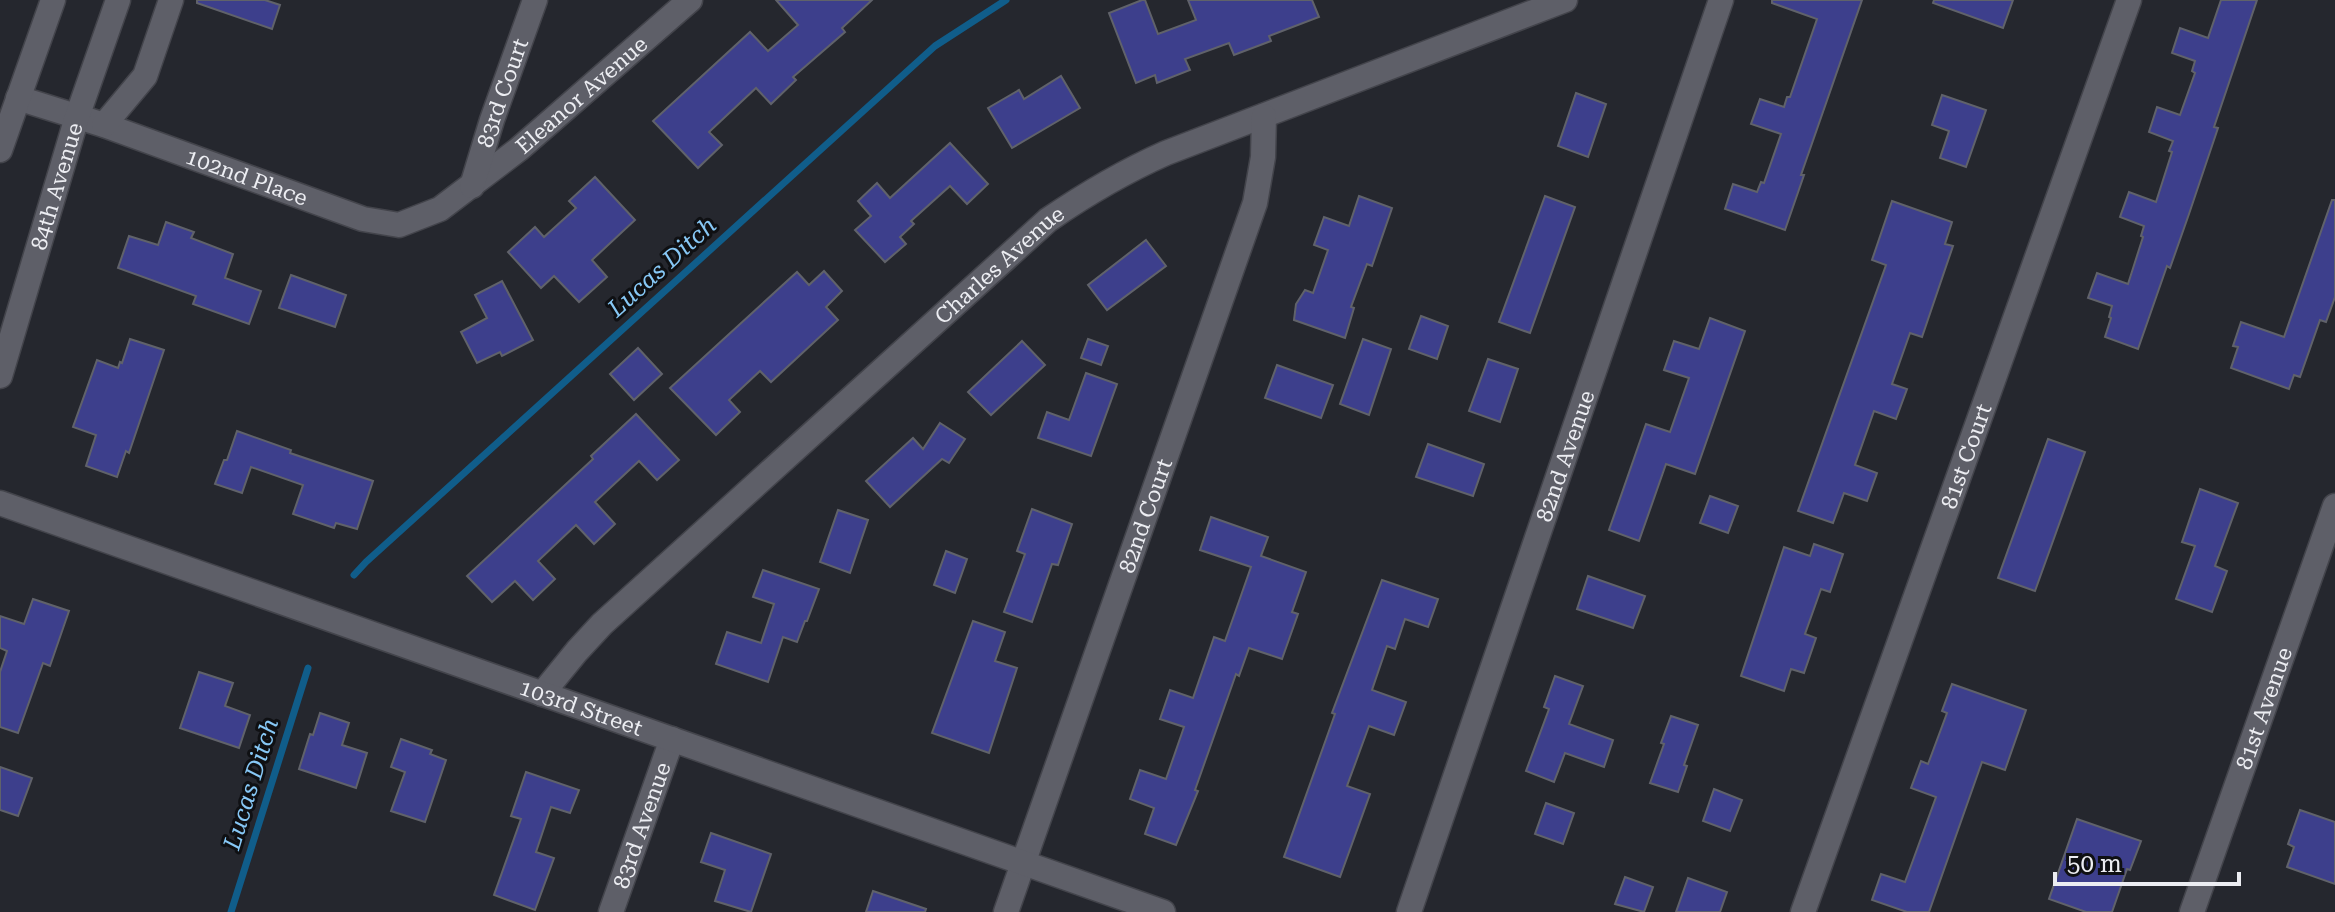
<svg xmlns="http://www.w3.org/2000/svg" width="2335" height="912" font-family="'Roboto Serif',serif">
	<rect width="100%" height="100%" fill="#25272e"/>
	<g fill="none" stroke-linecap="round" stroke-linejoin="round">
		<g stroke="#105d8a" stroke-width="7">
			<polyline points="354,575 366,562 935,46 1006,0"/>
			<polyline points="231,912 308,668"/>
		</g>
	</g>
	<g fill="#3d3f8c" stroke="#60626a" stroke-width="2">
		<polygon points="197,0 265,0 280,5 272,29 197,3"/>
		<polygon points="776,0 872,0 842,28 845,32 793,77 796,80 771,104 756,88 709,132 722,145 698,168 653,121 750,32 768,51 798,25"/>
		<polygon points="1142,0 1145,0 1158,34 1196,20 1188,0 1312,0 1319,17 1269,36 1271,41 1234,55 1229,43 1185,59 1190,70 1157,83 1155,75 1136,83 1109,13"/>
		<polygon points="1772,0 1862,0 1801,175 1804,175 1785,230 1725,209 1733,184 1757,192 1761,182 1764,183 1781,134 1751,124 1760,99 1784,107 1787,97 1790,97 1817,19 1772,3"/>
		<polygon points="1934,0 2013,0 2003,28 1933,3"/>
		<polygon points="2221,0 2257,0 2214,127 2218,128 2189,214 2170,268 2167,266 2138,349 2105,337 2111,318 2109,317 2112,306 2088,298 2097,273 2128,284 2143,237 2141,236 2144,226 2120,217 2129,192 2156,202 2172,152 2169,151 2173,141 2149,132 2157,107 2180,115 2195,73 2192,71 2195,61 2172,53 2180,28 2208,38"/>
		<polygon points="1061,76 1080,108 1012,148 988,108 1019,90 1024,99"/>
		<polygon points="1576,93 1606,104 1588,157 1558,146"/>
		<polygon points="1942,95 1986,110 1966,167 1940,158 1949,131 1932,125"/>
		<polygon points="950,143 988,184 967,204 950,186 911,221 914,224 900,237 906,244 885,262 855,230 871,216 858,201 877,183 890,198"/>
		<polygon points="595,177 635,220 592,260 607,277 579,302 554,276 541,288 508,252 535,227 544,237 576,208 569,201"/>
		<polygon points="1359,196 1392,208 1372,266 1367,264 1351,307 1354,308 1345,338 1294,320 1296,304 1305,290 1313,293 1328,250 1314,245 1324,217 1349,226"/>
		<polygon points="1545,196 1575,207 1530,333 1499,322"/>
		<polygon points="2332,200 2335,200 2335,297 2326,322 2320,320 2300,377 2294,375 2289,389 2231,368 2238,347 2233,346 2241,322 2284,337"/>
		<polygon points="1892,201 1952,222 1945,244 1953,246 1922,337 1910,333 1892,384 1907,389 1896,419 1874,411 1855,465 1877,473 1867,501 1844,493 1833,523 1798,511 1886,265 1872,260"/>
		<polygon points="166,222 194,232 191,238 233,254 225,278 261,291 249,324 193,304 196,296 118,268 129,236 158,245"/>
		<polygon points="1146,240 1166,266 1107,310 1088,285"/>
		<polygon points="824,271 842,291 826,307 838,320 771,382 760,371 729,400 740,412 716,435 670,388 797,272 809,285"/>
		<polygon points="291,275 346,295 335,327 279,308"/>
		<polygon points="502,281 533,340 502,356 500,352 477,363 461,332 487,318 475,295"/>
		<polygon points="1421,316 1448,326 1437,359 1409,349"/>
		<polygon points="1710,318 1745,331 1695,474 1666,464 1639,541 1609,530 1646,424 1670,432 1689,378 1664,370 1674,341 1699,349"/>
		<polygon points="130,339 164,350 129,453 126,451 117,477 86,466 96,435 73,427 97,360 118,368 120,362 122,363"/>
		<polygon points="1088,339 1108,346 1101,365 1081,358"/>
		<polygon points="1363,339 1391,349 1369,415 1340,404"/>
		<polygon points="1022,341 1045,365 991,415 968,392"/>
		<polygon points="638,348 662,374 634,400 610,374"/>
		<polygon points="1488,359 1518,369 1500,422 1469,411"/>
		<polygon points="1277,365 1333,385 1321,418 1265,398"/>
		<polygon points="1086,373 1117,384 1091,456 1038,438 1047,412 1069,420"/>
		<polygon points="636,414 679,460 657,480 639,461 595,502 615,524 594,544 576,525 538,561 555,579 533,600 515,581 492,602 467,576 593,459 591,456"/>
		<polygon points="940,423 965,439 949,463 942,459 890,507 866,481 913,438 923,449"/>
		<polygon points="237,431 291,450 290,453 373,481 357,529 336,523 334,528 293,514 303,485 251,467 242,493 215,484 224,460 227,460"/>
		<polygon points="2048,439 2085,452 2035,591 1998,578"/>
		<polygon points="1428,444 1484,464 1473,496 1416,477"/>
		<polygon points="2200,489 2238,503 2215,566 2227,571 2212,612 2176,599 2195,546 2182,542"/>
		<polygon points="1710,496 1738,506 1728,533 1700,523"/>
		<polygon points="1032,509 1072,524 1058,565 1052,564 1032,622 1004,612 1025,554 1017,551"/>
		<polygon points="838,510 868,520 850,573 820,562"/>
		<polygon points="1211,517 1268,537 1261,556 1306,572 1292,612 1298,614 1282,659 1249,648 1239,676 1236,674 1195,790 1198,791 1176,845 1145,834 1154,808 1130,799 1140,770 1166,779 1184,727 1160,719 1170,690 1193,698 1214,637 1225,641 1251,567 1200,550"/>
		<polygon points="1814,544 1843,554 1830,592 1821,589 1805,634 1816,638 1804,673 1791,669 1784,691 1741,676 1784,547 1810,556"/>
		<polygon points="946,551 967,559 955,593 934,585"/>
		<polygon points="763,570 819,589 807,621 805,621 797,642 783,637 768,682 716,664 727,632 761,643 774,604 753,597"/>
		<polygon points="1588,576 1645,596 1633,628 1577,609"/>
		<polygon points="1382,580 1438,599 1428,627 1405,619 1395,649 1387,646 1372,690 1406,702 1394,735 1369,726 1347,786 1370,794 1340,877 1284,857 1335,714 1332,713"/>
		<polygon points="33,599 69,611 50,666 43,663 18,733 0,727 0,672 7,651 0,648 0,616 24,624"/>
		<polygon points="973,621 1005,632 995,661 1017,668 989,753 932,733"/>
		<polygon points="199,672 233,683 225,706 250,715 239,748 180,728"/>
		<polygon points="1555,676 1583,686 1569,724 1613,740 1604,767 1565,753 1554,782 1526,771 1549,709 1544,707"/>
		<polygon points="1952,684 2026,710 2005,770 1982,762 1929,912 1907,912 1872,900 1881,874 1905,882 1916,852 1936,797 1911,788 1921,761 1928,764 1947,713 1942,711"/>
		<polygon points="320,713 349,723 342,745 367,753 356,788 299,769 310,734 313,735"/>
		<polygon points="1671,716 1698,725 1684,765 1687,766 1678,792 1650,783 1664,744 1661,743"/>
		<polygon points="401,739 432,750 430,754 446,760 425,822 391,811 405,772 391,767"/>
		<polygon points="0,767 32,778 18,816 0,810"/>
		<polygon points="526,772 579,790 570,813 551,807 536,852 554,858 535,910 494,895 521,819 511,816"/>
		<polygon points="1714,789 1742,800 1730,831 1703,821"/>
		<polygon points="1546,803 1574,813 1563,844 1535,834"/>
		<polygon points="2300,810 2335,822 2335,884 2287,867 2294,847 2288,844"/>
		<polygon points="2077,819 2141,841 2130,870 2127,869 2112,912 2086,912 2049,899"/>
		<polygon points="711,833 771,854 751,912 715,901 725,870 701,862"/>
		<polygon points="1625,877 1653,887 1644,912 1615,904"/>
		<polygon points="1688,878 1727,892 1720,912 1676,912"/>
		<polygon points="873,891 926,909 925,912 866,912"/>
	</g>
	<g fill="none" stroke-linecap="round" stroke-linejoin="round">
		<g stroke="#43444b" stroke-width="27">
			<g id="street">
				<path id="s1" d="M 18,98 L 104,125 L 363,219 L 399,225 L 440,209 L 519,149 L 690,0"/>
				<polyline points="104,125 145,76 171,0"/>
				<polyline points="0,150 53,0"/>
				<path id="s2" d="M 472,186 L 492,120 L 535,0"/>
				<path id="s3" d="M 0,376 L 77,117 L 118,0"/>
				<path id="s4" d="M 542,694 L 577,651 L 602,624 L 1048,220 C 1086,194 1123,172 1166,153 L 1565,0"/>
				<path id="s5" d="M 611,912 L 672,739"/>
				<path id="s6" d="M 1006,912 L 1255,203 L 1263,157 L 1264,116"/>
				<path id="s7" d="M 1409,912 L 1721,0"/>
				<path id="s8" d="M 1803,912 L 2129,0"/>
				<path id="s9" d="M 2192,912 L 2335,506"/>
			</g>
		</g>
		<g stroke="#43444b" stroke-width="27">
			<g id="secondary">
				<path id="s10" d="M 0,503 L 1163,912"/>
			</g>
		</g>
		<use href="#street" stroke="#5e5f68" stroke-width="24"/>
		<use href="#secondary" stroke="#5e5f68" stroke-width="24"/>
	</g>
	<g text-anchor="middle" dominant-baseline="central" stroke-width="6" stroke-linejoin="round" paint-order="stroke">
		<g font-size="22" fill="#ecedf2" stroke="#0f1013">
			<text stroke="none"><textPath href="#s2" startOffset="98">83rd Court</textPath></text>
			<text stroke="none"><textPath href="#s1" startOffset="628">Eleanor Avenue</textPath></text>
			<text stroke="none"><textPath href="#s1" startOffset="242">102nd Place</textPath></text>
			<text stroke="none"><textPath href="#s3" startOffset="198">84th Avenue</textPath></text>
			<text stroke="none"><textPath href="#s4" startOffset="628">Charles Avenue</textPath></text>
			<text stroke="none"><textPath href="#s7" startOffset="482">82nd Avenue</textPath></text>
			<text stroke="none"><textPath href="#s8" startOffset="484">81st Court</textPath></text>
			<text stroke="none"><textPath href="#s6" startOffset="420">82nd Court</textPath></text>
			<text stroke="none"><textPath href="#s10" startOffset="616">103rd Street</textPath></text>
			<text stroke="none"><textPath href="#s9" startOffset="216">81st Avenue</textPath></text>
			<text stroke="none"><textPath href="#s5" startOffset="92">83rd Avenue</textPath></text>
		</g>
		<g font-size="24" font-style="italic" fill="#87c8f6" stroke="#0f1013">
			<text transform="translate(662 267) rotate(-42)">Lucas Ditch</text>
			<text transform="translate(251 784) rotate(-73)">Lucas Ditch</text>
		</g>
	</g>
	<path d="M2055 872v12h184v-12" fill="none" stroke="#ecedf2" stroke-width="4"/>
	<text x="2067" y="872" font-size="24" fill="#ecedf2" stroke="#0f1013" stroke-width="6" paint-order="stroke">50 m</text>
</svg>
